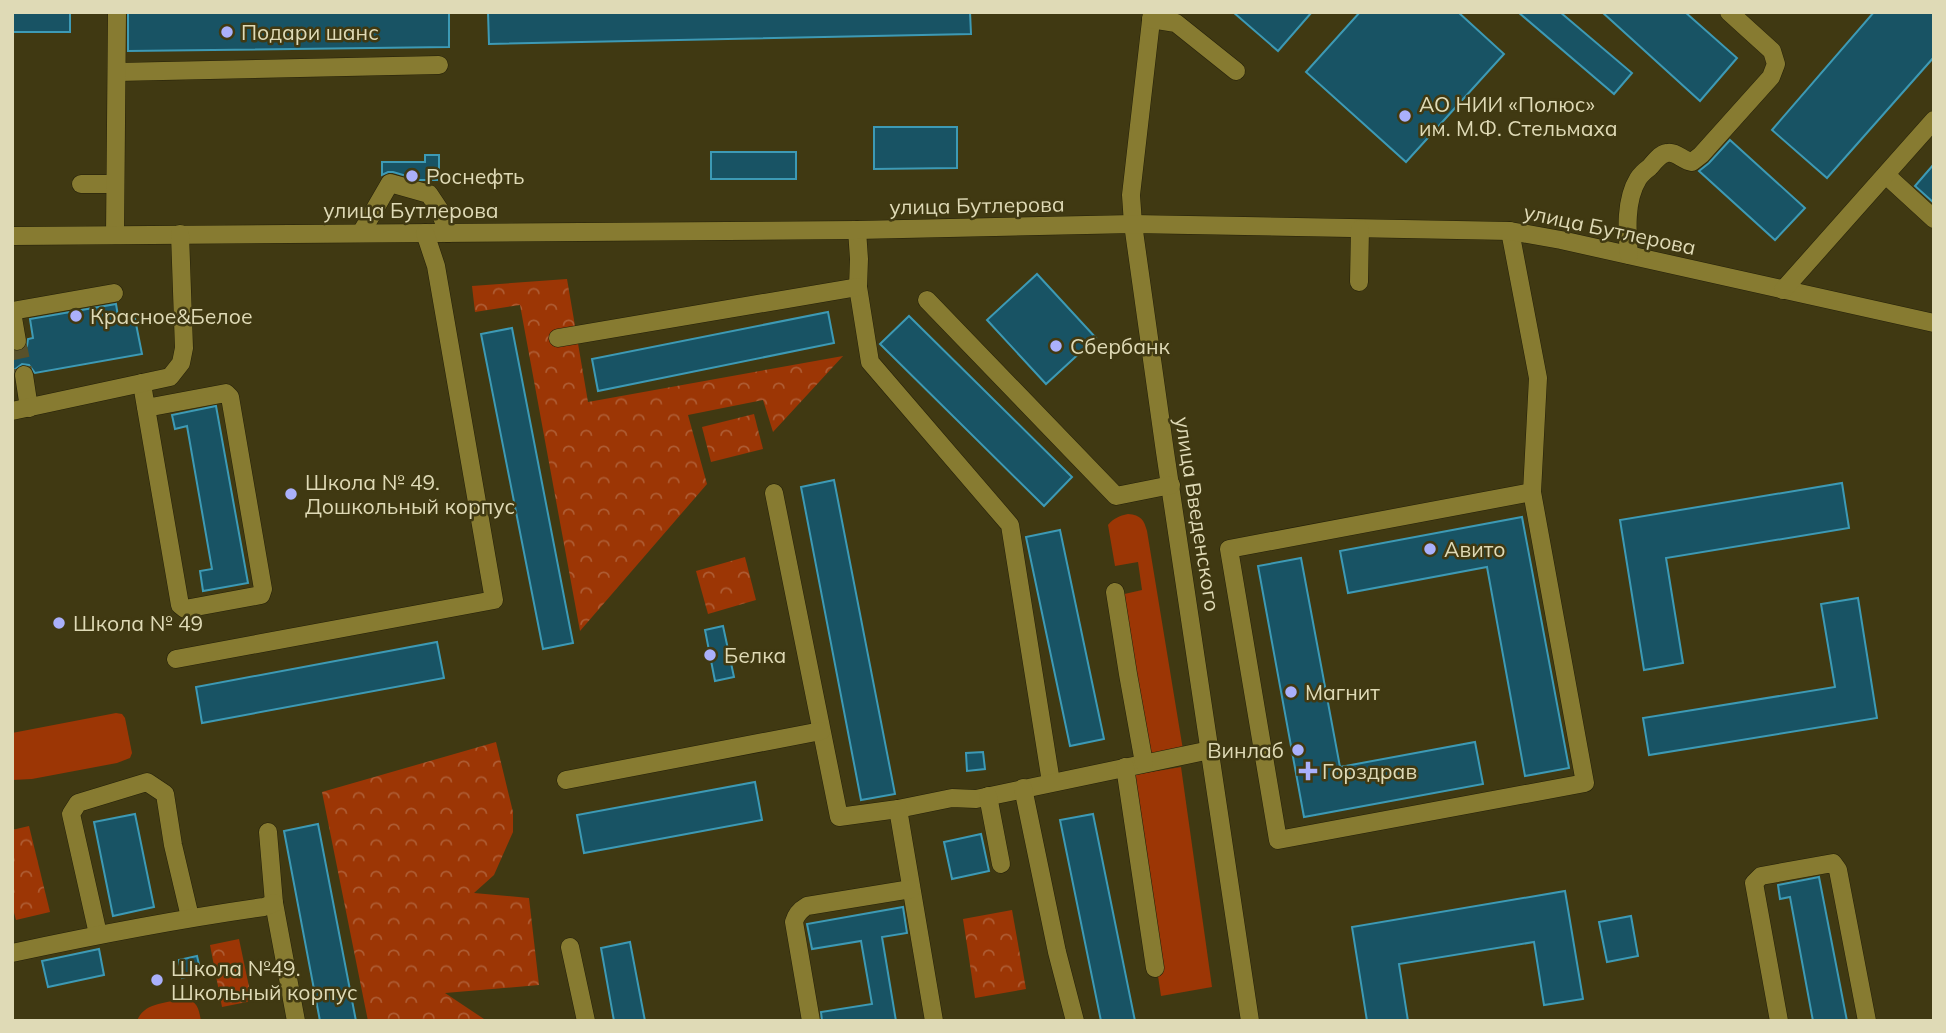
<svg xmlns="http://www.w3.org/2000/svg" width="1946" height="1033" font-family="Mulish,sans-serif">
	<defs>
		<pattern id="forest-crowns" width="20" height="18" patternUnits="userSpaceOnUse" patternTransform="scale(1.75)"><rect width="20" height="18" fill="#9c3605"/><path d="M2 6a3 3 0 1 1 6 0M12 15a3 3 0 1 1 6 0" fill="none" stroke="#ae5c33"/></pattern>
	</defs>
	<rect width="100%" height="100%" fill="#403912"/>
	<g fill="#9c3605">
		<path d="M 1128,514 C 1141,515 1144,520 1147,531 L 1183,750 L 1148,756 L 1120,595 L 1142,590 L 1138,562 L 1115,566 L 1108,525 C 1114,518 1119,516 1128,514 Z"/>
		<polygon points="116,713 122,714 125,718 132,753 130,758 117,763 32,779 12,780 12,733"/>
		<polygon points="1181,767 1212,987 1161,996 1128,776"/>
		<path d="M 185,999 C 198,1001 199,1010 201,1021 L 137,1021 C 144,1002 167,1003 185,999 Z"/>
	</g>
	<g fill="url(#forest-crowns)">
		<polygon points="567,279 588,402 843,356 773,432 763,400 688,415 707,484 580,631 520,305 475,312 472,286"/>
		<polygon points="754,414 763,449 711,462 702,427"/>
		<polygon points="745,557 756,600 708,614 696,571"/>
		<polygon points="496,742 513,812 513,832 494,875 474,893 529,898 539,985 445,993 487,1021 368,1021 322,792"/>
		<polygon points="29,826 50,912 16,920 12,905 12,830"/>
		<polygon points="1012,910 1026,989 975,998 963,919"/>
		<polygon points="239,939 252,1001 222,1007 210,945"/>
	</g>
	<g fill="#185364" stroke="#3d9ab5" stroke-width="2">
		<rect x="12" y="12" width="58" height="20"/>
		<polygon points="128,12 449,12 449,47 128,51"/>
		<polygon points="488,12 970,12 971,34 489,44"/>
		<polygon points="1233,12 1312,12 1278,51"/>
		<polygon points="1360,12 1458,12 1504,54 1406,162 1306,72"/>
		<polygon points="1518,12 1560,12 1632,73 1614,94"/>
		<polygon points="1602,12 1685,12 1737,58 1700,101"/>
		<polygon points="1874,12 1934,12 1934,57 1827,178 1772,130"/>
		<polygon points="874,127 957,127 957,168 874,169"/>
		<polygon points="1730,140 1805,208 1775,240 1699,171 1709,163"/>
		<rect x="711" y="152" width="85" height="27"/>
		<polygon points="425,155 439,155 439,180 420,180 393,172 388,172 382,175 382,162 425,162"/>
		<polygon points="1934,164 1934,203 1915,186"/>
		<polygon points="1037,274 1096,338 1046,384 987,320"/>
		<polygon points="116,304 119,322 135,319 142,354 35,373 29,365 22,364 14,370 12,377 12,351 18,352 24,350 27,346 28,339 33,338 30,319"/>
		<polygon points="828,312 834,343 598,391 592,359"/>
		<polygon points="909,316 1072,477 1044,506 880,344"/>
		<polygon points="512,328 573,643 543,649 481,334"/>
		<polygon points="216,406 248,583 203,591 200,571 212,569 187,426 175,429 172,415"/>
		<polygon points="834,480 895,794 861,800 801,487"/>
		<polygon points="1842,483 1849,528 1666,558 1683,663 1644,670 1620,520"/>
		<polygon points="1522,517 1569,768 1525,776 1487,567 1348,593 1340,551"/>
		<polygon points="1060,530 1104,739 1070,746 1026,537"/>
		<polygon points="1301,558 1340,767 1475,742 1483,784 1304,817 1258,566"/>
		<polygon points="1858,598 1877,718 1649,755 1643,718 1835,687 1821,604"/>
		<polygon points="723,626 734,677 715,681 705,630"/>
		<polygon points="437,642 444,678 202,723 196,687"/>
		<polygon points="983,752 985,769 967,771 966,753"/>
		<polygon points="755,782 762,820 584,853 577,815"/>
		<polygon points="135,814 154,907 113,916 94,822"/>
		<polygon points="1093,814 1135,1021 1101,1021 1060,820"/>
		<polygon points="318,824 356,1021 320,1021 284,831"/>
		<polygon points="981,834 989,871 952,879 944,842"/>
		<polygon points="1819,877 1847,1021 1813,1021 1790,897 1780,899 1778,885"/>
		<polygon points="1565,891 1583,999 1544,1005 1534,942 1399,964 1408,1021 1367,1021 1352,927"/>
		<polygon points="903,907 907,933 882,937 896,1021 822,1021 821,1012 872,1004 861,941 812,949 807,924"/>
		<polygon points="1631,916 1638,956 1607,962 1599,922"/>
		<polygon points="630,942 645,1021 614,1021 601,948"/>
		<polygon points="99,949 104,975 48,987 42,961"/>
		<polygon points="197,956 201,973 182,978 179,960"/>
	</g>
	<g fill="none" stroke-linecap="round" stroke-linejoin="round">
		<polyline stroke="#58512b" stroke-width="18" stroke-dasharray="18 9" stroke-linecap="butt" points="17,341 24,375"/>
		<g stroke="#242009" stroke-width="19">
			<g id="minor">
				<polyline points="1152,12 1131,195 1133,224 1165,452 1250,1021"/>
				<polyline points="1151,19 1176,23 1236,71"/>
				<polyline points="117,72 439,65"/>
				<polyline points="1886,175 1934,219"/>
				<polyline points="81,184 115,184"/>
				<polyline points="857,230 859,259 858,287 870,362 1010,525 1051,782"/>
				<polyline points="1510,231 1538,378 1532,492 1585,783 1278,840 1229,549 1532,492"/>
				<polyline points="361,233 390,183 429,194 439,209 448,233"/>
				<polyline points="115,235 117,12"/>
				<polyline points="12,236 857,230 1133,224 1510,231 1561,240 1934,323"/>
				<path d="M 1629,255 C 1627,231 1625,200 1638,179 C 1641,174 1646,170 1650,167 C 1654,162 1660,154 1667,153 C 1676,151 1683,161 1692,162 L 1701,155 L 1771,77 L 1776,64 L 1772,51 L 1729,12"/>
				<polyline points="1359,282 1360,229"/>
				<polyline points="1783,290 1934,120"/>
				<polyline points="927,300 1116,496 1171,485"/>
				<polyline points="12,311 114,293"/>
				<polyline points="12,312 17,341"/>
				<polyline points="558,338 858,287"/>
				<polyline points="24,375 29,408"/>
				<polyline points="142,383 144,396 180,605 185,609 261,595 263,589 230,397 226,393 146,408"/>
				<polyline points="12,411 170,377 181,363 184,348 180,234"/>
				<polyline points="774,493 839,817 898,809 952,798 976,799 1210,750"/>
				<polyline points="1115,592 1128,674 1144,763"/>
				<polyline points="176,659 494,600 436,266 425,233"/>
				<polyline points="1125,767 1155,968"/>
				<polyline points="566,780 821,731"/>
				<polyline points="1023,788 1057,952 1075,1021"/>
				<polyline points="988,796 1001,864"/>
				<polyline points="898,809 934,1021"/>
				<polyline points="268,832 274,903 296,1021"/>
				<polyline points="98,934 71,814 78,803 147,782 165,794 173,845 190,917"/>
				<polyline points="570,947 586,1021"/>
				<path d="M 12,953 C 96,935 179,919 264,907 L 274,903"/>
				<path d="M 811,1021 L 794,922 C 796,914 800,910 807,906 L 911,889"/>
				<polyline points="1779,1021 1754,883 1761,876 1833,863 1838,870 1867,1021"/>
			</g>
		</g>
		<use href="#minor" stroke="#877b31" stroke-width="18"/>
	</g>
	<g fill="#aab0fb" stroke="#403912" stroke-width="2.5">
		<circle cx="227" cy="32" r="7"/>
		<circle cx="1405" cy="116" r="7"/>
		<circle cx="412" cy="176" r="7"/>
		<circle cx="76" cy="316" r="7"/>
		<circle cx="1056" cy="346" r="7"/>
		<circle cx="291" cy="494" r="7"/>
		<circle cx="1430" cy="549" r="7"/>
		<circle cx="59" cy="623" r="7"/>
		<circle cx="710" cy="655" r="7"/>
		<circle cx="1291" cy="692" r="7"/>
		<circle cx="1298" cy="750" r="7"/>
		<path d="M1304.5 760.5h7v7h7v7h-7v7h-7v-7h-7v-7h7z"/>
		<circle cx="157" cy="980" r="7"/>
	</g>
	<g text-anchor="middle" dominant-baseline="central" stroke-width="5" stroke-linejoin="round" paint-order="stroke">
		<g font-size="21" fill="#dfdab6" stroke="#403912" text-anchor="start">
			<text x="241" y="32">Подари шанс</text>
			<text x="1419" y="104">АО НИИ «Полюс»<tspan x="1419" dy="24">им. М.Ф. Стельмаха</tspan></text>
			<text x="426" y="176">Роснефть</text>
			<text x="90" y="316">Красное&amp;Белое</text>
			<text x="1070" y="346">Сбербанк</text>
			<text x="305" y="482">Школа № 49.<tspan x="305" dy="24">Дошкольный корпус</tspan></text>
			<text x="1444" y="549">Авито</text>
			<text x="73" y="623">Школа № 49</text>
			<text x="724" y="655">Белка</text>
			<text x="1305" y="692">Магнит</text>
			<text x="1284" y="750" text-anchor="end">Винлаб</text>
			<text x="1322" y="771">Горздрав</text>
			<text x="171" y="968">Школа №49.<tspan x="171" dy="24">Школьный корпус</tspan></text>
		</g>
		<g font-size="21" fill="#dfdab6" stroke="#403912">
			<text transform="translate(977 205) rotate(-1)">улица Бутлерова</text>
			<text x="411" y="210">улица Бутлерова</text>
			<text transform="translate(1610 229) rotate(12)">улица Бутлерова</text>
			<text transform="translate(1198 514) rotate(81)">улица Введенского</text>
		</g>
	</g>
	<rect width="1946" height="1033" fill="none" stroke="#dfdab6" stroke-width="28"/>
</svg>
